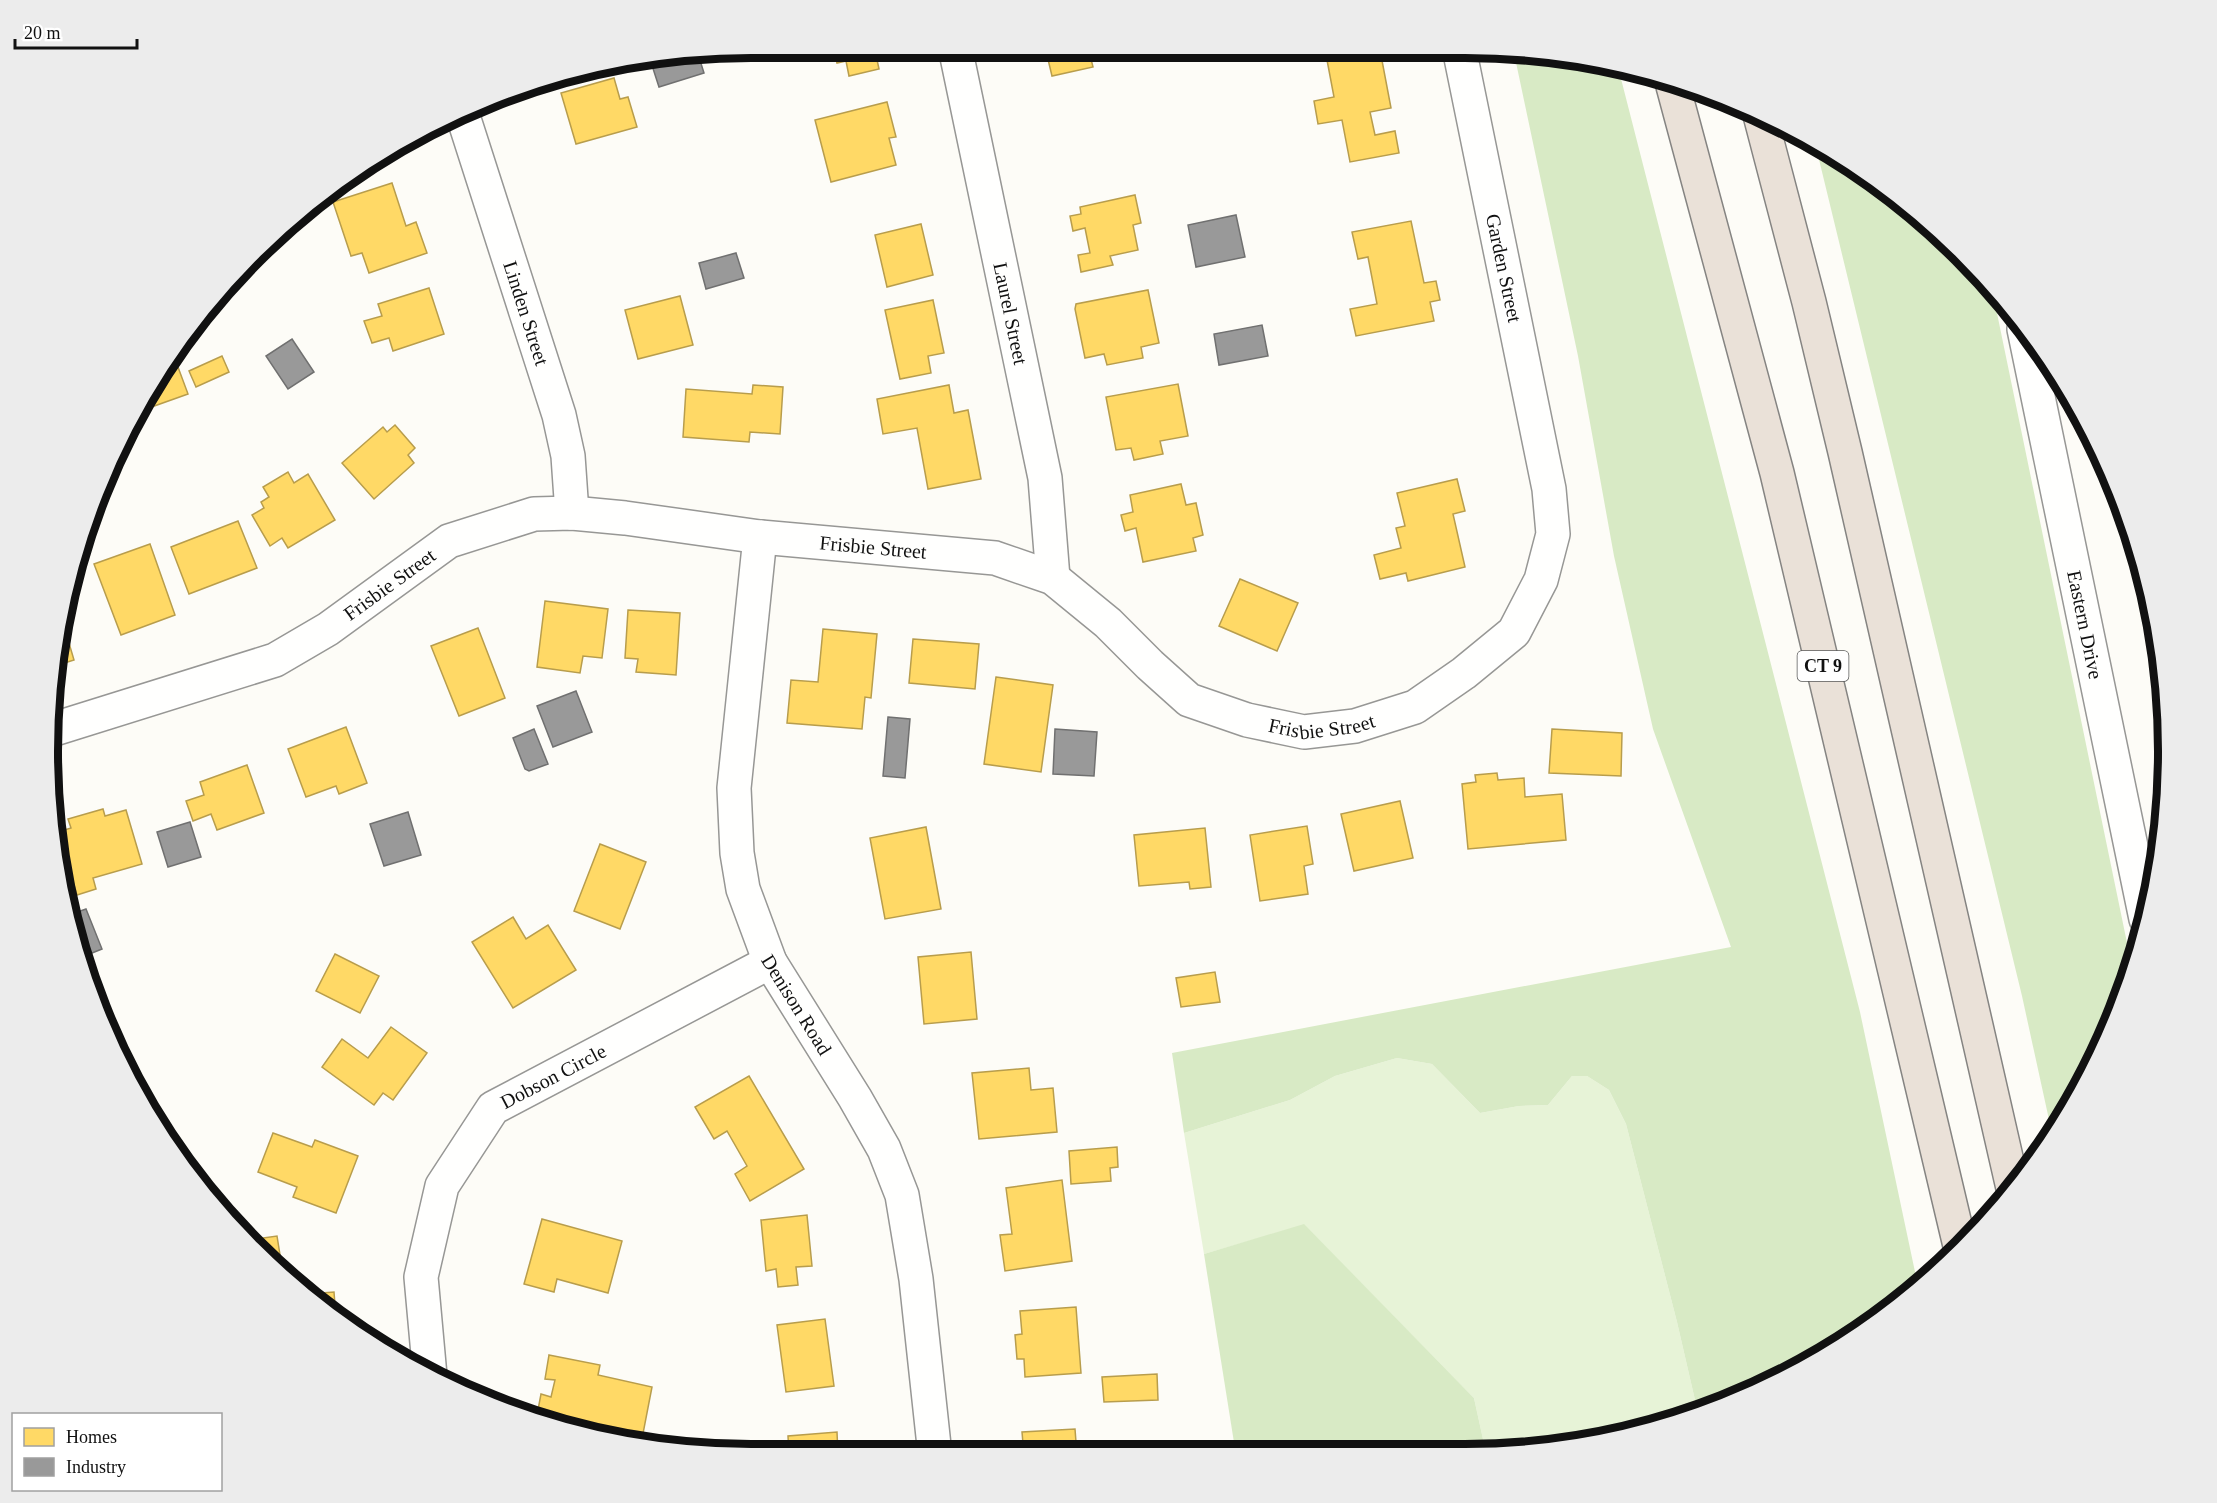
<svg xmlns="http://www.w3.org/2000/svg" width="2217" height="1503" font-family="Georgia,serif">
	<rect width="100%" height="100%" fill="#fdfcf7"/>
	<polygon fill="#e7f3d7" points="1397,1058 1432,1064 1480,1113 1519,1106 1548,1105 1572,1076 1587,1076 1609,1090 1626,1124 1677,1322 1698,1413 1603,1441 1486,1453 1474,1398 1304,1225 1204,1254 1184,1133 1290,1100 1335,1076"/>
	<g fill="#d8eac5">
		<polygon points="1514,53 1602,61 1618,67 1860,1012 1918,1286 1857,1336 1735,1401 1698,1413 1677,1322 1626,1124 1609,1090 1587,1076 1572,1076 1548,1105 1519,1106 1480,1113 1432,1064 1397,1058 1335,1076 1290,1100 1184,1133 1172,1053 1731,947 1653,729 1614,556 1578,356"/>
		<polygon points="1815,143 1857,167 1963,254 1992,289 2132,967 2116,1020 2053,1138 2022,996"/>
		<polygon points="1304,1224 1474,1398 1486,1453 1465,1455 1236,1455 1204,1254"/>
	</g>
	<g fill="#ffd966" stroke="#b89d4c" stroke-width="1.5">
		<polygon points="1380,50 1391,108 1370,112 1375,135 1395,131 1399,153 1350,162 1342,120 1318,124 1314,101 1334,97 1327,60"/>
		<polygon points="1046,51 1089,51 1093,67 1052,76"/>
		<polygon points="888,52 876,55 879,69 849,76 846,61 837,63 834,53"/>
		<polygon points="614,78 620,99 628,97 637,127 576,144 561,93"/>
		<polygon points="887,102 896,137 889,138 896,165 831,182 815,120"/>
		<polygon points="392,183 406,226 416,222 427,253 369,273 362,253 351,256 333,202"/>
		<polygon points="1135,195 1141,223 1133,225 1138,250 1110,256 1113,265 1081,272 1078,255 1090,253 1085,228 1073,231 1070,216 1081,214 1080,207"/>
		<polygon points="1411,221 1424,283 1436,281 1440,300 1430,302 1434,321 1356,336 1350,309 1377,304 1368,257 1358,259 1352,232"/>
		<polygon points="921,224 933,275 887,287 875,235"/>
		<polygon points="429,288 444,334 393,351 389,338 372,343 364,321 382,316 378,304"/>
		<polygon points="1148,290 1159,343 1141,347 1143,358 1107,365 1104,354 1085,358 1075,309 1076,304"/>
		<polygon points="680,296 693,345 638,359 625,310"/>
		<polygon points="933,300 944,353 928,356 931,373 900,379 885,310"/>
		<polygon points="222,356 229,372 196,387 189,371"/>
		<polygon points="173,359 175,359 188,394 143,410"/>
		<polygon points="1178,384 1188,436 1160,441 1163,454 1134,460 1131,448 1116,450 1106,397"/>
		<polygon points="753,385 783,387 780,434 750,432 749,442 683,437 686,389 752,394"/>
		<polygon points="949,385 954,413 968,410 981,479 928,489 917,428 883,434 877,399"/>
		<polygon points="395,425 415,448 408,455 414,463 374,499 342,463 383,427 387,432"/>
		<polygon points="288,472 294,483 308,474 335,520 288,548 282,538 270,546 252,515 264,508 261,502 269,497 263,487"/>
		<polygon points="1457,479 1465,511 1453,514 1465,567 1408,581 1406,573 1380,579 1374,555 1401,548 1396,528 1405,526 1397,493"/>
		<polygon points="1181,484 1186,505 1196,503 1203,535 1193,538 1196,551 1143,562 1136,528 1125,531 1121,515 1133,512 1130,495"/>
		<polygon points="238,521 257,568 189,594 171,547"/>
		<polygon points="150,544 175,615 121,635 94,564"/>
		<polygon points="1240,579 1298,603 1277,651 1219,626"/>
		<polygon points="545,601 608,609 602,658 583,656 580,673 537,667"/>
		<polygon points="628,610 680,613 676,675 636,672 638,659 625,658"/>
		<polygon points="61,616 74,660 55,666"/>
		<polygon points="478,628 505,698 459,716 431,646"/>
		<polygon points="823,629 877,634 871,698 865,697 862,729 787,723 791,680 818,682"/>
		<polygon points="913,639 979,644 975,689 909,683"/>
		<polygon points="996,677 1053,685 1041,772 984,764"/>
		<polygon points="346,727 367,783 339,794 336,786 306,797 288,749"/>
		<polygon points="1552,729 1622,733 1621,776 1549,773"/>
		<polygon points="247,765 264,813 217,830 211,814 193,821 186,801 204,795 200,782"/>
		<polygon points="1497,773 1498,780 1524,778 1525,797 1562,794 1566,840 1468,849 1462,784 1476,782 1475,775"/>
		<polygon points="1400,801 1413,858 1354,871 1341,814"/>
		<polygon points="103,809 105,816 126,810 142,864 93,878 96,889 77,895 58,832 71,828 68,819"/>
		<polygon points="1307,826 1313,864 1304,866 1308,894 1260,901 1250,835"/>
		<polygon points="926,827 941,909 885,919 870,838"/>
		<polygon points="1205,828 1211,887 1190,889 1189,882 1139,886 1134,835"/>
		<polygon points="600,844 646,862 620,929 574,911"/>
		<polygon points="513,917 526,939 548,925 576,970 513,1008 472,942"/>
		<polygon points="971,952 977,1019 924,1024 918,957"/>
		<polygon points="335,954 379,976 360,1013 316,991"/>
		<polygon points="1215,972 1220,1002 1181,1007 1176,978"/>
		<polygon points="391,1027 427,1053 393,1100 383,1093 374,1105 322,1067 342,1039 368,1058"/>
		<polygon points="1029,1068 1031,1090 1053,1088 1057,1132 979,1139 972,1073"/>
		<polygon points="749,1076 804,1169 750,1201 735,1174 747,1166 727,1131 714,1139 695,1107"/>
		<polygon points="273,1133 312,1147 315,1140 358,1156 336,1213 293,1197 297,1187 258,1172"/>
		<polygon points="1117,1147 1118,1167 1110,1168 1111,1181 1071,1184 1069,1151"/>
		<polygon points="1062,1180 1072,1261 1005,1271 1000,1235 1012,1234 1006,1188"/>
		<polygon points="807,1215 812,1266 796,1267 798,1285 778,1287 776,1269 766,1271 761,1220"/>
		<polygon points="542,1219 622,1241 608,1293 557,1279 554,1292 524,1284"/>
		<polygon points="277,1236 281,1261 270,1263 248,1240"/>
		<polygon points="334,1292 336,1318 306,1294"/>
		<polygon points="1076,1307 1081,1373 1025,1377 1024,1359 1017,1359 1015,1335 1022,1334 1020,1311"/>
		<polygon points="825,1319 834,1386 786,1392 777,1325"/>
		<polygon points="549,1355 600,1365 598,1375 652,1387 641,1444 597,1436 537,1415 541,1394 551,1397 555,1380 545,1379"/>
		<polygon points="1157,1374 1158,1400 1104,1402 1102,1377"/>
		<polygon points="1075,1429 1077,1455 1024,1455 1022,1432"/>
		<polygon points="837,1432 838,1455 789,1455 788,1436"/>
	</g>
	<g fill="#999" stroke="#707070" stroke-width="1.5">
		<polygon points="659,54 698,54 704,73 659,87 649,56"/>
		<polygon points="1236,215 1245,257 1196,267 1188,225"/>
		<polygon points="736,253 744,278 706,289 699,263"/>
		<polygon points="1262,325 1268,356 1219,365 1214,334"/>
		<polygon points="292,339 314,372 288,389 266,356"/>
		<polygon points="576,691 592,732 553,747 537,706"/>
		<polygon points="888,717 910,719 905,778 883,776"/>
		<polygon points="534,729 548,764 529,771 525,769 513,738"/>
		<polygon points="1055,729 1097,732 1094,776 1053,774"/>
		<polygon points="408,812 421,855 384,866 370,824"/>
		<polygon points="190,822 201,857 168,867 157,832"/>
		<polygon points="86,909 102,949 82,957 69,915"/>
	</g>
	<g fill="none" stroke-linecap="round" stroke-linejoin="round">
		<g stroke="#979795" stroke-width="36">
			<g id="street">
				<path id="s1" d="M 956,52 L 1045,478 L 1053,578"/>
				<path id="s2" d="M 463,116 L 559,415 L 568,456 L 572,513"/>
				<path id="s3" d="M 2024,329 L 2146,919"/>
				<path id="s4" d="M 760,537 L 734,788 L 737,853 L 743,889 L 770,962 L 855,1098 L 884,1149 L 902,1195 L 916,1279 L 935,1455"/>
				<path id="s5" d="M 51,730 L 275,660 L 328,629 L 449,541 L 534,514 L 572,513 L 625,518 L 760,537 L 995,558 L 1053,578 L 1108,623 L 1150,665 L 1189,700 L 1247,720 L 1304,732 L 1355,726 L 1415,707 L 1464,673 L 1514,632 L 1541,580 L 1553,534 L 1549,489 L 1459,48"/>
				<path id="s6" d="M 430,1376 L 421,1277 L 442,1186 L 493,1108 L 770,962"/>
			</g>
		</g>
		<g stroke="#858482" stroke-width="36">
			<g id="highway">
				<polyline points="1673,86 1777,473 1961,1250"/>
				<polyline points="1760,115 1809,302 1845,452 2013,1188"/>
			</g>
		</g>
		<use href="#street" stroke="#fffffe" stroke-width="33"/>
		<use href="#highway" stroke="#eae1d8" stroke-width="33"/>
	</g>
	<g text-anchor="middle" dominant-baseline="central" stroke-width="6" stroke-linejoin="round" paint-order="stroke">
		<rect fill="#fff" stroke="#585858" stroke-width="1.5" x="1797.5" y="651" width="51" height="30" rx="4.5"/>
		<g font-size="18" font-weight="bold" fill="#111">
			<text x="1823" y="666">CT 9</text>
		</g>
		<g font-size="20" fill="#111" stroke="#fff">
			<text transform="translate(1504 268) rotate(78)">Garden Street</text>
			<text stroke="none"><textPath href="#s2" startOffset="207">Linden Street</textPath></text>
			<text stroke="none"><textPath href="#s1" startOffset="267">Laurel Street</textPath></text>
			<text stroke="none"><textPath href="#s5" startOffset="876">Frisbie Street</textPath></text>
			<text stroke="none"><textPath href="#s5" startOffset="372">Frisbie Street</textPath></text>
			<text stroke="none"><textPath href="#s3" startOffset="302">Eastern Drive</textPath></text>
			<text stroke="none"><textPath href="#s5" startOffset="1380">Frisbie Street</textPath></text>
			<text stroke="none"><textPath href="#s4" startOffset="482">Denison Road</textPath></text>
			<text stroke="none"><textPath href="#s6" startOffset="354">Dobson Circle</textPath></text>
		</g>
	</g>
	<path d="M0 0H2217V1503H0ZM751 58H1465A693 693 0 0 1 2158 751V751A693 693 0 0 1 1465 1444H751A693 693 0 0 1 58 751V751A693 693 0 0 1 751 58Z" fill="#ececec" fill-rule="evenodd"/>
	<path fill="none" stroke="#111" stroke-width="8" d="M751 58H1465A693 693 0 0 1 2158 751V751A693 693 0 0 1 1465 1444H751A693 693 0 0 1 58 751V751A693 693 0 0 1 751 58Z"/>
	<rect x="12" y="1413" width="210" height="78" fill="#ffffff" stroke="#a0a0a0" stroke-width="1.5"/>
	<rect x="24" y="1428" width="30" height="18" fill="#ffd966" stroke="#a0a0a0" stroke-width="1.5"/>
	<text x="66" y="1443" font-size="18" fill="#111111">Homes</text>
	<rect x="24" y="1458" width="30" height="18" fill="#999999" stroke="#a0a0a0" stroke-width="1.5"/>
	<text x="66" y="1473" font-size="18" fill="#111111">Industry</text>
	<path d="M15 39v9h122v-9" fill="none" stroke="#111111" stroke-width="3"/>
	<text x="24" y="39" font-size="18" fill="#111111" stroke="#ffffff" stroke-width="4.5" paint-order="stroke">20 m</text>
</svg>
